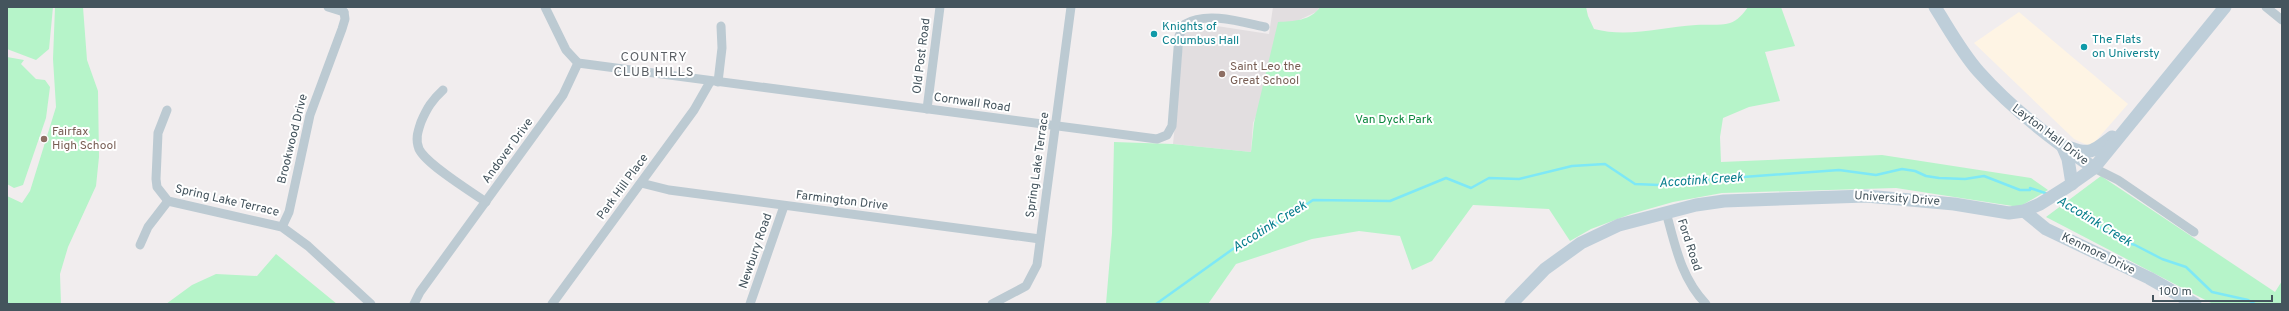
<svg xmlns="http://www.w3.org/2000/svg" width="2289" height="311" font-family="Overpass,sans-serif">
	<rect width="100%" height="100%" fill="#f1edee"/>
	<polygon fill="#fef4e4" points="2019,12 2128,104 2094,143 2087,145 2074,139 1974,43"/>
	<polygon fill="#e2dee0" points="1273,7 1320,7 1316,12 1297,21 1253,123 1251,152 1173,144 1184,32 1190,26 1197,23 1269,34"/>
	<g fill="#b6f4c9">
		<polygon points="7,7 53,7 49,49 36,60 7,49"/>
		<polygon points="55,7 83,7 87,60 98,91 99,157 96,186 68,247 60,274 61,304 7,304 7,196 22,203 30,191 56,107 53,59"/>
		<path d="M 1320,7 L 1586,7 L 1588,16 L 1594,29 C 1628,38 1662,27 1696,25 C 1706,24 1719,26 1730,23 C 1737,21 1744,13 1748,7 L 1781,7 L 1795,46 L 1765,52 L 1780,101 L 1749,107 L 1723,118 L 1720,137 L 1721,162 L 1882,155 L 2031,178 L 2048,190 L 2019,207 L 1896,188 L 1722,193 L 1673,202 L 1631,214 L 1591,229 L 1570,241 L 1549,209 L 1473,205 L 1432,261 L 1412,270 L 1400,236 L 1359,231 L 1312,239 L 1236,264 L 1208,304 L 1106,304 L 1112,233 L 1114,142 L 1173,144 L 1251,152 L 1254,123 L 1278,22 C 1293,21 1311,21 1320,7 Z"/>
		<polygon points="7,57 24,60 21,64 36,79 45,80 50,87 46,118 23,185 14,188 7,184"/>
		<polygon points="2101,176 2275,292 2282,281 2282,304 2213,304 2046,217"/>
		<polygon points="276,254 337,304 166,304 192,285 216,274 257,276"/>
	</g>
	<g fill="none" stroke-linecap="round" stroke-linejoin="round">
		<g stroke="#7ee8f6" stroke-width="2.5">
			<polyline points="2056,198 2077,209 2101,228 2118,235 2122,241 2135,245 2162,259 2186,267 2212,292 2248,300 2255,304"/>
			<polyline points="7,303 8,304"/>
			<polyline points="1156,304 1251,236 1285,219 1313,200 1390,201 1446,178 1471,188 1489,178 1519,179 1572,166 1605,164 1635,184 1659,185 1703,180 1839,170 1876,175 1902,169 1915,171 1926,176 1939,178 1965,179 1984,176 2020,190 2030,190 2030,188 2048,194"/>
		</g>
		<g stroke="#bccad2" stroke-width="9">
			<polyline points="328,7 344,12"/>
			<polyline points="545,7 566,50 578,63"/>
			<polyline points="2266,7 2282,20"/>
			<path d="M 578,63 L 1157,139 L 1167,135 L 1172,126 L 1179,36 L 1185,24 C 1207,11 1242,22 1265,27"/>
			<polyline points="718,82 722,48 721,26"/>
			<path d="M 443,90 C 432,100 427,108 421,122 C 418,131 415,139 419,149 C 426,164 470,191 486,202"/>
			<polyline points="927,109 940,7"/>
			<polyline points="167,110 158,133 156,179 157,187 168,201 282,227 308,246 371,304"/>
			<polyline points="2094,168 2118,180 2194,232"/>
			<polyline points="641,183 669,190 1040,239"/>
			<path d="M 1666,212 C 1675,245 1681,278 1706,304"/>
			<polyline points="282,227 289,212 310,115 342,29 345,19 344,12"/>
			<polyline points="140,245 148,227 168,201"/>
			<polyline points="414,304 420,292 563,95 578,63"/>
			<polyline points="552,304 694,110 710,82"/>
			<polyline points="750,304 784,206"/>
			<polyline points="992,304 1026,286 1037,265 1071,7"/>
		</g>
		<g stroke="#beced9" stroke-width="13">
			<path d="M 1935,7 C 1949,29 1962,53 1979,72 C 2013,110 2052,140 2094,168"/>
			<polyline points="2062,145 2068,159 2072,184"/>
			<path d="M 2071,148 C 2091,156 2096,149 2112,137"/>
			<polyline points="2024,211 2046,229 2149,278 2195,304"/>
			<polyline points="1511,304 1545,269 1581,243 1619,225 1696,205 1724,201 1866,196 1954,204 2009,213 2024,211 2040,204 2067,187 2094,168 2225,7"/>
		</g>
	</g>
	<g fill="#0f9aa8" stroke="#fff" stroke-width="1.5">
		<circle cx="1154" cy="34" r="4"/>
		<circle cx="2084" cy="47" r="4"/>
	</g>
	<g fill="#8d6e63" stroke="#fff" stroke-width="1.5">
		<circle cx="1222" cy="74" r="4"/>
		<circle cx="44" cy="139" r="4"/>
	</g>
	<g text-anchor="middle" dominant-baseline="central" stroke-width="4" stroke-linejoin="round" paint-order="stroke">
		<g font-size="12" fill="#0d838f" stroke="#fff" text-anchor="start">
			<text x="1162" y="27">Knights of<tspan x="1162" dy="14">Columbus Hall</tspan></text>
			<text x="2092" y="40">The Flats<tspan x="2092" dy="14">on Universty</tspan></text>
		</g>
		<g font-size="12" fill="#44545d" stroke="#fff">
			<text transform="translate(922 56) rotate(-83)">Old Post Road</text>
			<text transform="translate(972 103) rotate(8)">Cornwall Road</text>
			<text transform="translate(2050 135) rotate(37)">Layton Hall Drive</text>
			<text transform="translate(293 139) rotate(-76)">Brookwood Drive</text>
			<text transform="translate(508 151) rotate(-54)">Andover Drive</text>
			<text transform="translate(1038 165) rotate(-82)">Spring Lake Terrace</text>
			<text transform="translate(623 187) rotate(-54)">Park Hill Place</text>
			<text transform="translate(1897 199) rotate(4)">University Drive</text>
			<text transform="translate(227 201) rotate(13)">Spring Lake Terrace</text>
			<text transform="translate(842 201) rotate(7)">Farmington Drive</text>
			<text transform="translate(1689 245) rotate(72)">Ford Road</text>
			<text transform="translate(756 251) rotate(-71)">Newbury Road</text>
			<text transform="translate(2098 254) rotate(26)">Kenmore Drive</text>
		</g>
		<g font-size="12" fill="#785e54" stroke="#fff" text-anchor="start">
			<text x="1230" y="67">Saint Leo the<tspan x="1230" dy="14">Great School</tspan></text>
			<text x="52" y="132">Fairfax<tspan x="52" dy="14">High School</tspan></text>
		</g>
		<g font-size="12" fill="#0c873e" stroke="#fff">
			<text x="1394" y="120">Van Dyck Park</text>
		</g>
		<g font-size="13" letter-spacing="1" fill="#5a5f64" stroke="#fff">
			<text x="654" y="58">COUNTRY<tspan x="654" dy="15">CLUB HILLS</tspan></text>
		</g>
		<g font-size="13" font-style="italic" fill="#047c8b" stroke="#fff">
			<text transform="translate(1701 181) rotate(-4)">Accotink Creek</text>
			<text transform="translate(2094 222) rotate(31)">Accotink Creek</text>
			<text transform="translate(1270 227) rotate(-32)">Accotink Creek</text>
		</g>
	</g>
	<rect width="2289" height="311" fill="none" stroke="#44545d" stroke-width="16"/>
	<path d="M2153 295v6h119v-6" fill="none" stroke="#44545d" stroke-width="2"/>
	<text x="2159" y="295" font-size="12" fill="#44545d" stroke="#ffffff" stroke-width="3" paint-order="stroke">100 m</text>
</svg>
